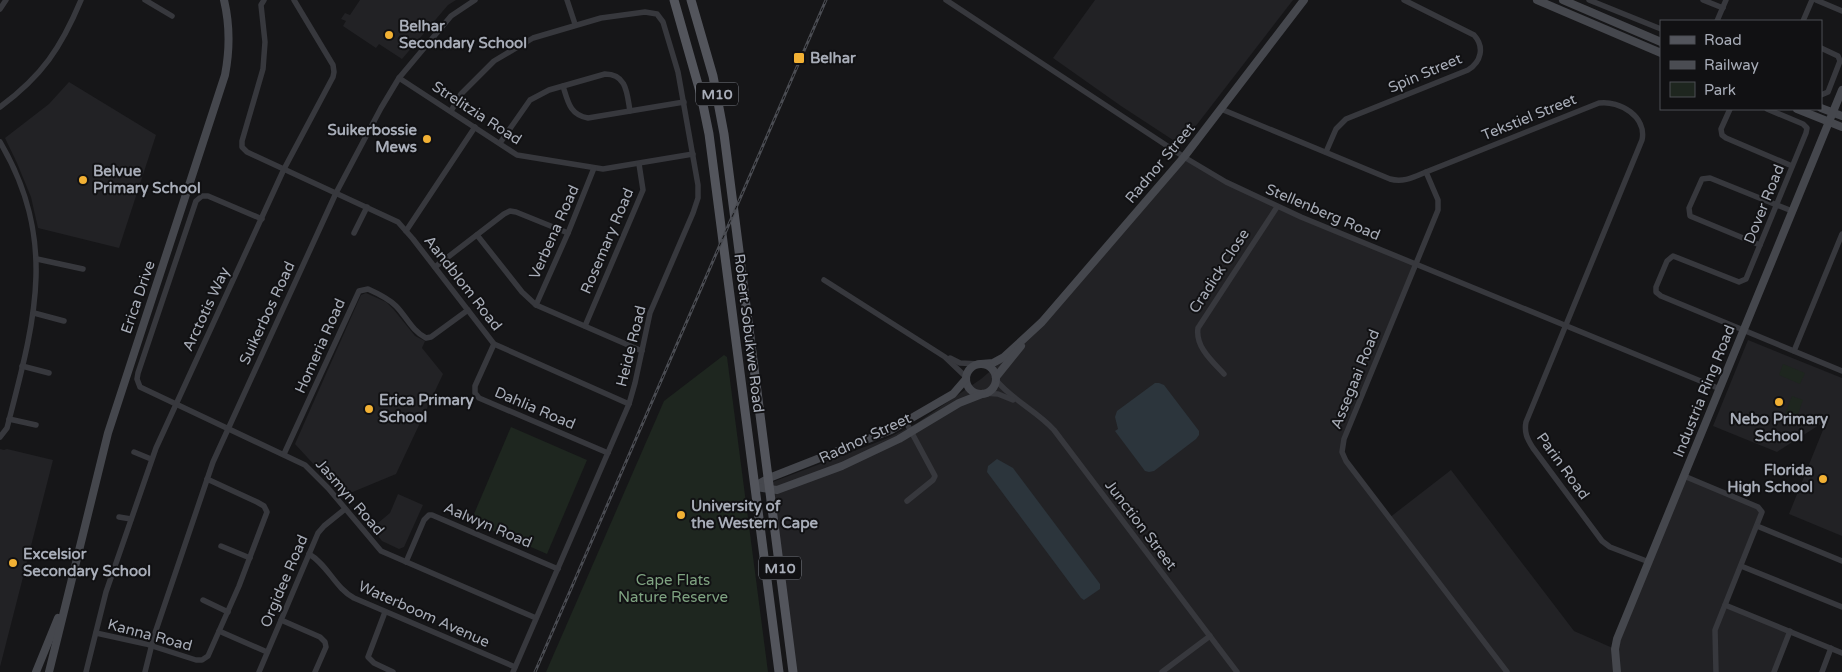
<svg xmlns="http://www.w3.org/2000/svg" width="1842" height="672" font-family="'Varela Round',sans-serif">
	<rect width="100%" height="100%" fill="#161618"/>
	<g fill="#222225">
		<polygon points="360,0 456,0 448,5 402,59 379,44 376,48 343,26 346,21 341,19 345,13 350,15"/>
		<polygon points="1095,0 1293,0 1185,140 1176,142 1121,106 1053,58"/>
		<polygon points="69,82 156,135 119,248 38,228 31,197 17,163 5,138 49,104"/>
		<polygon points="1183,157 1226,182 1415,265 1343,442 1342,452 1389,518 1451,470 1574,631 1615,649 1684,476 1761,510 1725,604 1791,631 1774,672 794,672 770,483 888,438 917,423 981,379 1001,362"/>
		<polygon points="366,293 386,302 394,310 415,336 425,341 422,348 443,374 396,474 343,496 295,444 361,295"/>
		<polygon points="1748,340 1842,378 1842,536 1789,514 1827,420 1777,452 1713,426"/>
		<polygon points="0,449 4,450 7,449 53,460 0,667"/>
		<polygon points="398,494 423,505 404,547 399,549 382,541 372,528 390,513"/>
	</g>
	<g fill="#1e261f">
		<polygon points="724,355 727,357 768,672 546,672 664,401"/>
		<polygon points="1783,364 1805,373 1800,384 1779,375"/>
		<polygon points="1792,396 1803,400 1795,422 1784,417"/>
		<polygon points="511,427 587,460 547,554 471,521"/>
	</g>
	<g fill="#2c353c">
		<polygon points="1155,383 1159,383 1164,385 1199,431 1199,435 1196,439 1154,471 1149,472 1145,471 1115,431 1118,429 1115,417 1117,411"/>
		<polygon points="997,459 1013,468 1100,584 1100,589 1084,600 1081,598 987,472 988,466"/>
	</g>
	<g fill="none" stroke-linecap="round" stroke-linejoin="round">
		<g stroke="#37383d" stroke-width="5.5">
			<polyline points="145,0 172,16"/>
			<polyline points="264,0 261,5 265,42 263,69 242,141 242,147 247,152 398,222 413,239 494,344 629,404"/>
			<polyline points="567,0 575,24"/>
			<polyline points="946,0 1184,157 1226,182 1301,217 1720,389"/>
			<polyline points="1589,0 1661,29"/>
			<polyline points="1703,0 1723,8"/>
			<polyline points="1816,0 1842,11"/>
			<polyline points="0,9 6,0"/>
			<polyline points="1717,21 1726,0"/>
			<polyline points="1803,21 1812,0"/>
			<polyline points="1821,48 1838,56 1840,61 1828,92 1821,95"/>
			<polyline points="399,78 517,155 603,169 693,154"/>
			<path d="M 563,86 C 568,102 570,115 588,118 L 684,102"/>
			<path d="M 0,107 C 42,76 61,48 81,0"/>
			<path d="M 1221,109 L 1390,179 C 1403,183 1414,177 1426,172 L 1599,103 C 1620,100 1647,117 1642,140 L 1526,422 C 1524,432 1527,439 1533,448 L 1602,541 L 1610,547 L 1649,562"/>
			<polyline points="1730,109 1721,129 1722,135 1726,138 1792,166"/>
			<polyline points="1767,109 1803,124 1807,128 1806,133 1746,279 1739,282 1673,256 1667,261 1656,287 1656,292 1661,296 1842,371"/>
			<polyline points="451,111 461,94 494,61 533,38 601,18 645,12 657,14 663,22 678,72 698,185 698,198 693,213 650,313 635,383 629,404 513,672"/>
			<path d="M 0,142 C 59,242 34,323 7,428 L 0,437"/>
			<path d="M 500,143 L 530,100 L 549,90 L 605,74 C 627,74 627,94 630,111"/>
			<path d="M 1326,152 L 1336,129 L 1346,119 L 1468,70 C 1481,62 1485,47 1474,35 L 1404,0"/>
			<polyline points="1426,172 1438,200 1438,210 1344,439 1342,452 1346,461 1507,672"/>
			<polyline points="262,219 208,196 202,196 196,201 138,373 137,379 140,387 305,465 328,488 381,551 536,618"/>
			<polyline points="406,231 475,127"/>
			<polyline points="354,233 367,207"/>
			<polyline points="477,235 522,292 536,305 642,351"/>
			<polyline points="1760,245 1690,216 1689,208 1702,179 1710,178 1792,211"/>
			<polyline points="37,259 83,269"/>
			<polyline points="435,267 504,214 510,211 516,212 568,233"/>
			<polyline points="824,280 945,357 966,377"/>
			<polyline points="536,305 568,233 594,168"/>
			<polyline points="34,313 64,321"/>
			<polyline points="585,326 643,190 639,164"/>
			<polyline points="494,344 475,386 475,393 479,398 608,453"/>
			<polyline points="1794,351 1842,234"/>
			<polyline points="950,358 960,363 980,364"/>
			<polyline points="22,366 49,373"/>
			<path d="M 1224,374 C 1213,362 1195,347 1198,328 L 1277,207"/>
			<path d="M 996,380 C 1012,400 1037,411 1054,430 L 1237,672"/>
			<polyline points="983,393 998,394 1013,400"/>
			<polyline points="9,419 36,425"/>
			<polyline points="906,422 935,476 933,480 907,501"/>
			<polyline points="134,452 151,459"/>
			<path d="M 284,454 L 359,291 L 368,289 C 377,293 388,298 396,306 C 406,316 412,331 426,338 L 431,337 L 468,310"/>
			<polyline points="1684,476 1758,507 1762,512 1715,630 1716,672"/>
			<polyline points="119,517 131,519"/>
			<polyline points="1757,526 1842,561"/>
			<polyline points="221,546 250,558"/>
			<path d="M 309,554 C 328,565 335,588 354,598 L 515,667"/>
			<polyline points="406,562 424,520 429,515 432,515 558,569"/>
			<polyline points="1741,566 1842,607"/>
			<polyline points="203,600 228,612"/>
			<polyline points="1725,605 1842,653"/>
			<polyline points="385,612 368,657 374,663 393,672"/>
			<polyline points="281,620 320,637 325,642 326,647 315,672"/>
			<polyline points="219,631 267,652"/>
			<polyline points="96,633 146,644 196,660 202,660 208,656 239,586 267,512 264,506 257,502 207,479"/>
			<polyline points="86,672 106,592 156,448 284,169 333,77 334,72 333,65 294,0"/>
			<polyline points="145,672 154,636 213,462 336,193 381,108 399,78 451,16 475,0"/>
			<polyline points="259,672 318,533 324,526 345,509"/>
			<polyline points="1162,672 1210,636"/>
			<polyline points="1774,672 1790,631"/>
			<polyline points="1822,672 1831,648"/>
		</g>
		<g stroke="#45474d" stroke-width="8">
			<polyline points="1537,0 1661,53"/>
			<polyline points="1563,0 1661,42"/>
			<polyline points="1821,108 1842,116"/>
			<polyline points="1797,109 1842,127"/>
			<polyline points="981,364 993,363 1004,357 1042,322 1184,157 1304,0"/>
			<circle cx="981" cy="379" r="15"/>
			<polyline points="996,377 1021,346"/>
			<polyline points="755,486 769,478 891,430 953,394 966,379"/>
			<polyline points="755,487 777,490 842,466 899,439 959,403 982,394"/>
			<polyline points="36,672 58,618"/>
			<path d="M 49,672 L 108,433 L 225,75 C 230,49 230,25 224,0"/>
			<polyline points="1617,672 1615,649 1617,639 1842,90"/>
		</g>
		<g stroke="#53555c" stroke-width="9">
			<polyline points="674,0 701,95 709,134 779,672"/>
			<polyline points="691,0 713,76 724,134 793,672"/>
		</g>
		<g stroke="#4a4c52" stroke-width="3">
			<polyline id="rail" points="535,672 826,0"/>
		</g>
		<use href="#rail" stroke="#111113" stroke-width="1" stroke-dasharray="4" stroke-linecap="butt"/>
	</g>
	<g fill="#f2b134" stroke="#111113" stroke-width="2">
		<circle cx="389" cy="35" r="5"/>
		<rect x="793" y="52" width="12" height="12" rx="2.5"/>
		<circle cx="427" cy="139" r="5"/>
		<circle cx="83" cy="180" r="5"/>
		<circle cx="1779" cy="402" r="5"/>
		<circle cx="369" cy="409" r="5"/>
		<circle cx="1823" cy="479" r="5"/>
		<circle cx="681" cy="515" r="5"/>
		<circle cx="13" cy="563" r="5"/>
	</g>
	<g text-anchor="middle" dominant-baseline="central" stroke-width="4" stroke-linejoin="round" paint-order="stroke">
		<g fill="#111113" stroke="#7b7e86" stroke-width="1">
			<rect x="696" y="82.5" width="42" height="23" rx="4"/>
			<rect x="759" y="556.5" width="42" height="23" rx="4"/>
		</g>
		<g font-size="14" font-weight="bold" fill="#a8adb8">
			<text x="717" y="94">M10</text>
			<text x="780" y="568">M10</text>
		</g>
		<g font-size="15" font-weight="bold" fill="#a8adb8" stroke="#111113" text-anchor="start">
			<text x="399" y="26">Belhar<tspan x="399" dy="17">Secondary School</tspan></text>
			<text x="810" y="58">Belhar</text>
			<text x="417" y="130" text-anchor="end">Suikerbossie<tspan x="417" dy="17">Mews</tspan></text>
			<text x="93" y="171">Belvue<tspan x="93" dy="17">Primary School</tspan></text>
			<text x="379" y="400">Erica Primary<tspan x="379" dy="17">School</tspan></text>
			<text x="1779" y="419" text-anchor="middle">Nebo Primary<tspan x="1779" dy="17">School</tspan></text>
			<text x="1813" y="470" text-anchor="end">Florida<tspan x="1813" dy="17">High School</tspan></text>
			<text x="691" y="506">University of<tspan x="691" dy="17">the Western Cape</tspan></text>
			<text x="23" y="554">Excelsior<tspan x="23" dy="17">Secondary School</tspan></text>
		</g>
		<g font-size="15" fill="#a8adb8" stroke="#111113">
			<text transform="translate(1425 73) rotate(-23)">Spin Street</text>
			<text transform="translate(477 113) rotate(33)">Strelitzia Road</text>
			<text transform="translate(1529 117) rotate(-22)">Tekstiel Street</text>
			<text transform="translate(1160 163) rotate(-50)">Radnor Street</text>
			<text transform="translate(1764 204) rotate(-68)">Dover Road</text>
			<text transform="translate(1323 212) rotate(23)">Stellenberg Road</text>
			<text transform="translate(554 232) rotate(-66)">Verbena Road</text>
			<text transform="translate(607 241) rotate(-67)">Rosemary Road</text>
			<text transform="translate(1219 271) rotate(-57)">Cradick Close</text>
			<text transform="translate(463 283) rotate(52)">Aandblom Road</text>
			<text transform="translate(138 297) rotate(-71)">Erica Drive</text>
			<text transform="translate(206 309) rotate(-65)">Arctotis Way</text>
			<text transform="translate(267 313) rotate(-65)">Suikerbos Road</text>
			<text transform="translate(749 333) rotate(83)">Robert Sobukwe Road</text>
			<text transform="translate(320 346) rotate(-66)">Homeria Road</text>
			<text transform="translate(631 346) rotate(-76)">Heide Road</text>
			<text transform="translate(1355 379) rotate(-68)">Assegaai Road</text>
			<text transform="translate(1704 391) rotate(-68)">Industria Ring Road</text>
			<text transform="translate(535 408) rotate(23)">Dahlia Road</text>
			<text transform="translate(865 438) rotate(-25)">Radnor Street</text>
			<text transform="translate(1563 466) rotate(54)">Parin Road</text>
			<text transform="translate(350 497) rotate(49)">Jasmyn Road</text>
			<text transform="translate(488 525) rotate(23)">Aalwyn Road</text>
			<text transform="translate(1141 525) rotate(53)">Junction Street</text>
			<text transform="translate(284 581) rotate(-67)">Orgidee Road</text>
			<text transform="translate(424 614) rotate(24)">Waterboom Avenue</text>
			<text transform="translate(150 635) rotate(15)">Kanna Road</text>
		</g>
		<g font-size="15" fill="#7fa381" stroke="#111113">
			<text x="673" y="580">Cape Flats<tspan x="673" dy="17">Nature Reserve</tspan></text>
		</g>
	</g>
	<rect x="1660" y="20" width="162" height="90" fill="#111113" stroke="#4d4f55"/>
	<rect x="1670" y="36" width="25" height="8" fill="#53555c" stroke="#4d4f55"/>
	<text x="1704" y="45" font-size="15" fill="#a8adb8">Road</text>
	<rect x="1670" y="61" width="25" height="8" fill="#4a4c52" stroke="#4d4f55"/>
	<text x="1704" y="70" font-size="15" fill="#a8adb8">Railway</text>
	<rect x="1670" y="82" width="25" height="15" fill="#1e261f" stroke="#4d4f55"/>
	<text x="1704" y="95" font-size="15" fill="#a8adb8">Park</text>
</svg>
